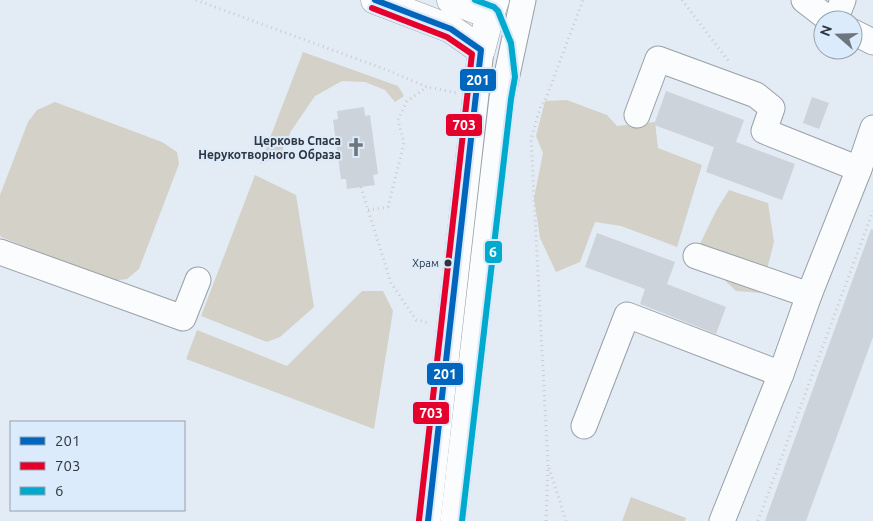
<svg xmlns="http://www.w3.org/2000/svg" width="873" height="521" font-family="Ubuntu,sans-serif">
	<rect width="100%" height="100%" fill="#e3ebf4"/>
	<g fill="#d4d2c8">
		<polygon points="303,52 398,86 404,96 395,102 385,90 365,82 342,81 315,96 291,131 280,156 260,164"/>
		<polygon points="567,100 607,115 617,126 655,122 658,148 702,165 677,247 621,226 595,222 580,262 556,272 540,238 534,198 543,153 536,136 545,101"/>
		<polygon points="55,102 162,142 177,152 179,164 139,269 127,279 112,281 1,237 0,235 0,195 28,122 37,110"/>
		<polygon points="255,175 296,195 314,307 280,337 267,342 201,316"/>
		<polygon points="729,190 768,203 774,242 761,293 736,291 709,265 699,246 716,211"/>
		<polygon points="362,291 383,291 393,311 374,429 186,359 197,330 287,366"/>
		<polygon points="631,497 686,518 685,521 622,521"/>
	</g>
	<g fill="#ccd3da">
		<polygon points="666,91 744,120 736,142 795,164 782,200 706,172 714,147 654,125"/>
		<polygon points="812,97 829,103 819,129 803,123"/>
		<polygon points="364,107 365,116 370,115 378,174 373,175 375,185 347,189 346,179 341,179 333,120 338,119 337,111"/>
		<polygon points="871,229 873,230 873,337 806,521 765,521"/>
		<polygon points="597,233 675,262 667,284 726,307 716,334 640,304 645,289 585,267"/>
	</g>
	<g fill="none" stroke-linecap="round" stroke-linejoin="round">
		<g stroke="#99a0a8" stroke-width="27">
			<g id="minor">
				<polyline points="804,0 830,20"/>
				<polyline points="835,20 843,0"/>
				<polyline points="853,32 873,42"/>
				<polyline points="637,115 658,59 756,95 772,108 764,131 859,169"/>
				<polyline points="0,252 183,318 198,280"/>
				<polyline points="696,256 809,295"/>
				<polyline points="584,426 627,315 781,374"/>
				<polyline points="428,521 481,50"/>
				<polyline points="453,521 502,98 523,0"/>
				<polyline points="722,521 781,374 809,295 859,169 873,128"/>
			</g>
		</g>
		<g stroke="#99a0a8" stroke-width="29">
			<g id="major">
				<polyline points="375,0 451,29 481,50 490,15 495,0"/>
				<polyline points="451,0 490,15"/>
			</g>
		</g>
		<g stroke="#c9ccd0" stroke-width="3" stroke-dasharray="1 4" stroke-linecap="butt">
			<polyline points="196,0 387,70 427,87 457,93"/>
			<polyline points="682,0 730,63"/>
			<polyline points="361,187 391,283 416,320 429,323"/>
			<polyline points="368,210 388,207 404,143 398,120 407,101 427,87"/>
			<polyline points="549,468 566,521"/>
			<polyline points="546,521 548,465 531,139 541,105 545,101 583,0"/>
			<polyline points="758,521 873,211"/>
		</g>
		<use href="#minor" stroke="#fbfcfd" stroke-width="25"/>
		<use href="#major" stroke="#fbfcfd" stroke-width="28"/>
		<g stroke="#dcebfb" stroke-width="10">
			<polyline id="bus-1" points="375,0 451,29 481,50 428,521"/>
		</g>
		<g stroke="#dcebfb" stroke-width="10">
			<polyline id="bus-2" points="372,8 447,37 472,54 419,520"/>
		</g>
		<g stroke="#dcebfb" stroke-width="10">
			<polyline id="bus-3" points="462,521 511,99 515,77 511,43 498,11 494,7 475,0"/>
		</g>
		<use href="#bus-1" stroke="#0065bd" stroke-width="6"/>
		<use href="#bus-2" stroke="#e4002b" stroke-width="6"/>
		<use href="#bus-3" stroke="#00a9ce" stroke-width="6"/>
	</g>
	<defs>
		<g id="church-bare" transform="scale(1.5)"><path d="M-1.2-6h2.4v3.5h3.3v2.4h-3.3V6h-2.4V-.1h-3.3v-2.4h3.3Z" fill="#6d757d" stroke="#dcebfb" stroke-width="2.5" paint-order="stroke"/></g>
	</defs>
	<g fill-rule="evenodd">
		<use href="#church-bare" x="356" y="147"/>
	</g>
	<circle fill="#2e353d" stroke="#dcebfb" stroke-width="2" cx="448" cy="263" r="4.5"/>
	<g text-anchor="middle" dominant-baseline="central" stroke-width="4" stroke-linejoin="round" paint-order="stroke">
		<g font-size="11" fill="#2e353d" stroke="#dcebfb" text-anchor="end">
			<text x="439" y="263">Храм</text>
		</g>
		<g font-size="12" font-weight="bold" fill="#2e353d" stroke="#dcebfb" text-anchor="end">
			<text x="341" y="140">Церковь Спаса<tspan x="341" dy="14">Нерукотворного Образа</tspan></text>
		</g>
	</g>
	<g stroke="#dcebfb" stroke-width="2">
		<rect x="459" y="68" width="38" height="24" rx="5" fill="#0065bd"/>
		<rect x="445" y="113" width="38" height="24" rx="5" fill="#e4002b"/>
		<rect x="484" y="240" width="19" height="24" rx="5" fill="#00a9ce"/>
		<rect x="426" y="362" width="38" height="24" rx="5" fill="#0065bd"/>
		<rect x="412" y="401" width="38" height="24" rx="5" fill="#e4002b"/>
	</g>
	<g font-size="14" text-anchor="middle" font-weight="bold" fill="#fff">
		<text x="478" y="85">201</text>
		<text x="464" y="130">703</text>
		<text x="493" y="257">6</text>
		<text x="445" y="379">201</text>
		<text x="431" y="418">703</text>
	</g>
	<rect x="10" y="421" width="175" height="90" fill="#dcebfb" stroke="#96a2af"/>
	<rect x="20" y="437" width="25" height="8" fill="#0065bd" stroke="#96a2af"/>
	<text x="55" y="446" font-size="15" fill="#2e353d">201</text>
	<rect x="20" y="462" width="25" height="8" fill="#e4002b" stroke="#96a2af"/>
	<text x="55" y="471" font-size="15" fill="#2e353d">703</text>
	<rect x="20" y="487" width="25" height="8" fill="#00a9ce" stroke="#96a2af"/>
	<text x="55" y="496" font-size="15" fill="#2e353d">6</text>
	<g transform="translate(838 35) rotate(290)"><circle r="24" fill="#dcebfb" stroke="#96a2af"/>
	<path d="M0-4L9 19L0 12L-9 19Z" fill="#6d757d"/>
	<text y="-8" font-size="14" font-weight="bold" text-anchor="middle" fill="#2e353d">N</text>
	</g>
</svg>
